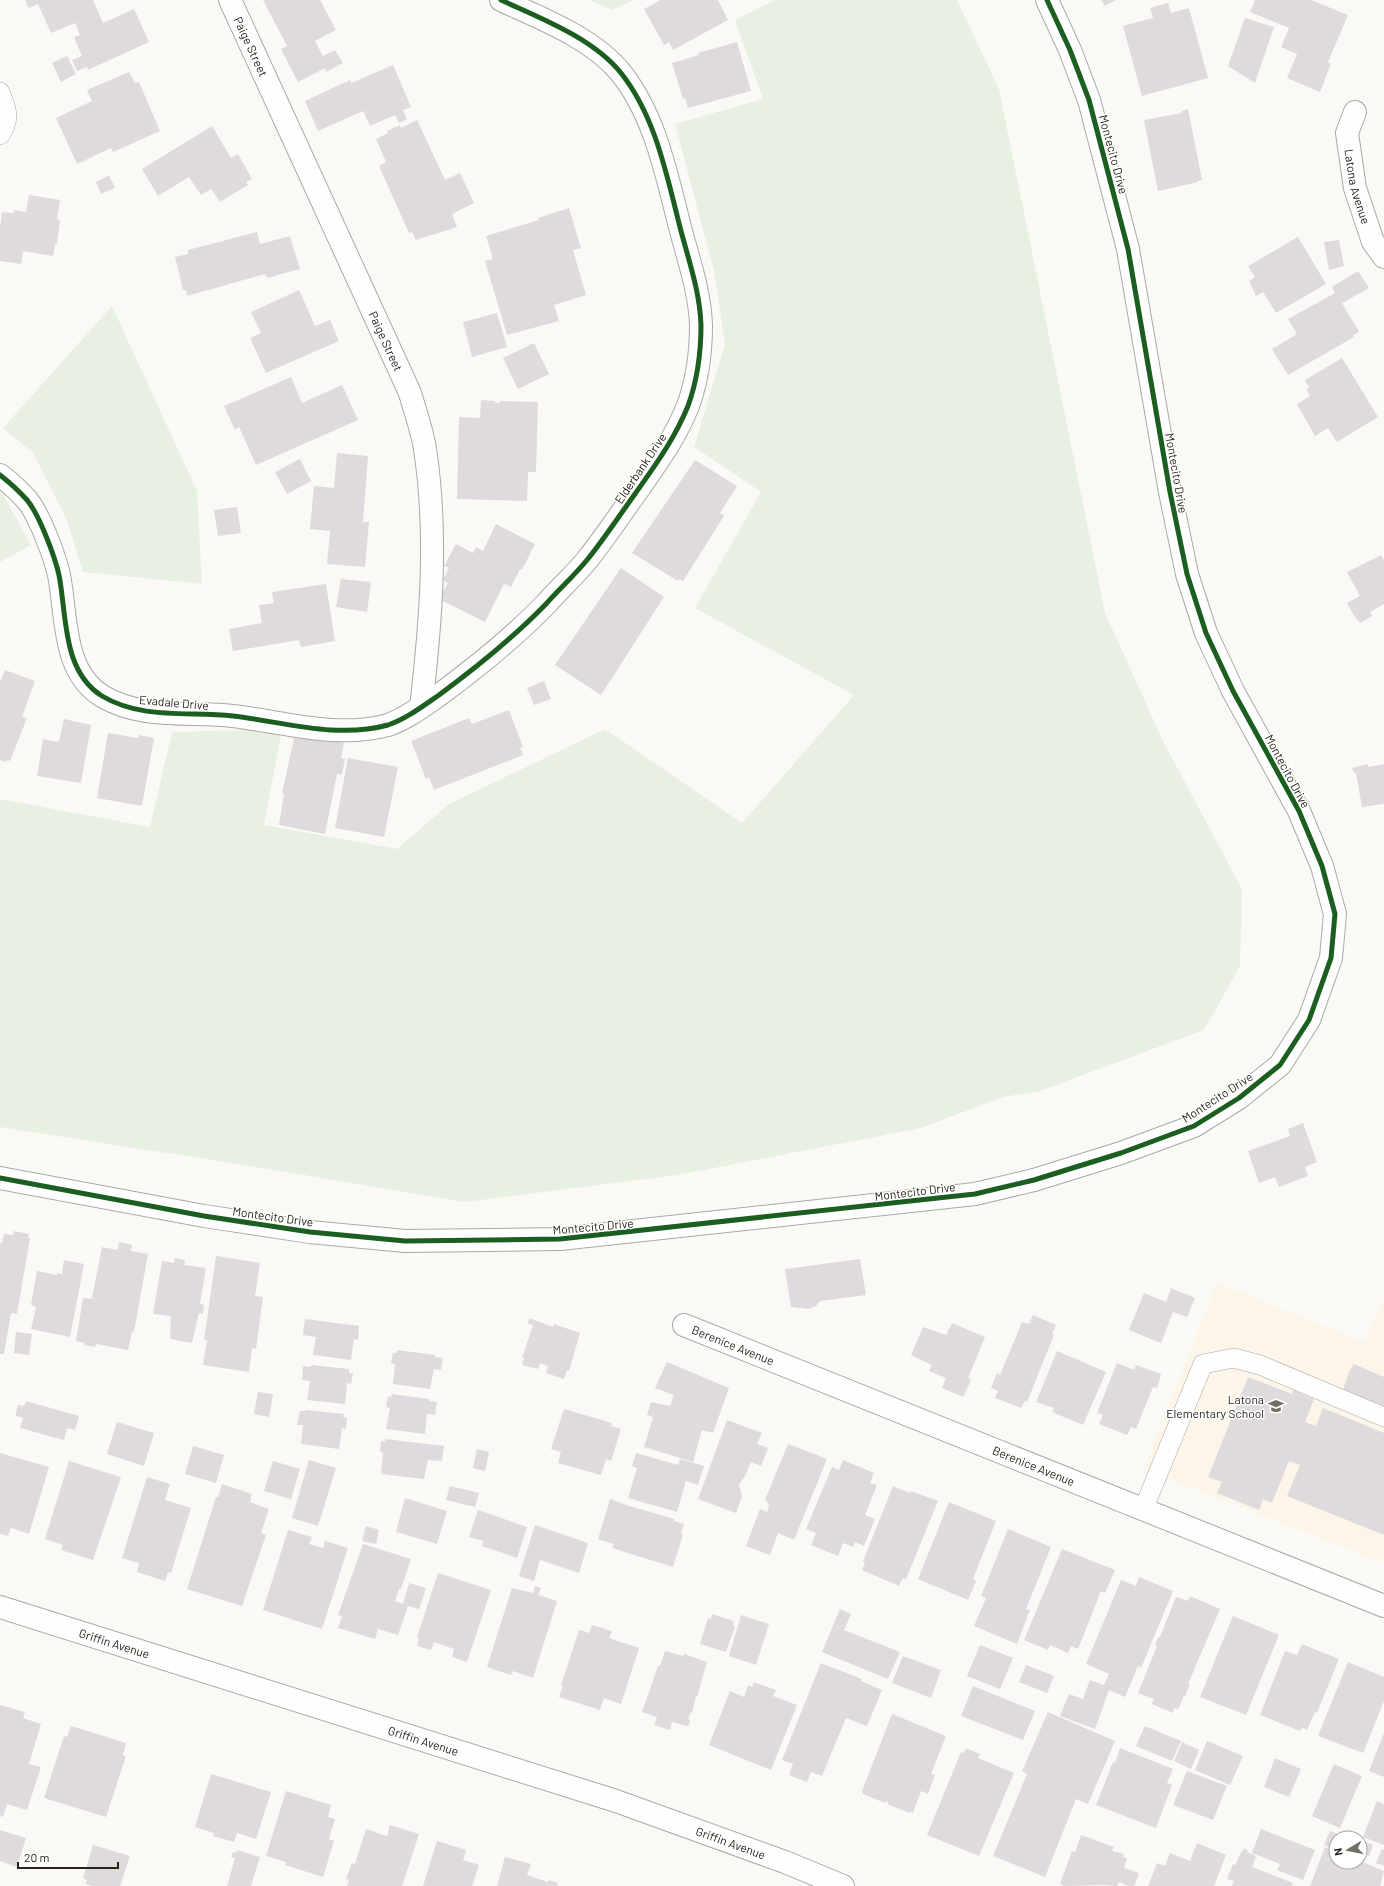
<svg xmlns="http://www.w3.org/2000/svg" width="1384" height="1886" font-family="Barlow,sans-serif">
	<rect width="100%" height="100%" fill="#fbf9f6"/>
	<polygon fill="#fcf5e8" points="1217,1283 1364,1342 1384,1298 1384,1563 1144,1469"/>
	<g fill="#e7f0e3">
		<polygon points="589,0 634,0 612,10"/>
		<polygon points="776,0 957,0 999,89 1105,613 1163,741 1242,889 1240,966 1204,1030 1040,1091 1003,1097 921,1128 678,1175 464,1202 281,1171 0,1127 0,799 150,827 172,732 282,729 264,825 397,849 449,804 605,729 742,823 854,695 695,608 761,492 694,447 725,344 714,271 675,124 763,99 735,20"/>
		<polygon points="112,306 197,491 202,584 83,572 67,520 33,453 3,428"/>
		<polygon points="0,489 31,545 0,562"/>
	</g>
	<g fill="#dedade">
		<polygon points="25,0 93,0 103,23 134,9 149,42 88,70 87,67 77,71 72,60 82,56 74,37 80,35 75,23 51,33 38,4 29,8"/>
		<polygon points="263,0 320,0 336,30 315,41 323,56 335,50 343,63 326,72 325,68 298,82 281,49 287,46"/>
		<polygon points="661,0 718,0 728,20 673,50 669,42 664,45 644,9"/>
		<polygon points="1101,0 1116,0 1105,6"/>
		<polygon points="1255,0 1311,0 1348,15 1328,62 1331,64 1320,92 1287,78 1297,54 1281,47 1289,28 1250,12"/>
		<polygon points="1168,3 1171,13 1189,8 1208,78 1142,96 1123,26 1153,18 1150,8"/>
		<polygon points="1245,18 1274,27 1255,83 1228,66"/>
		<polygon points="737,42 751,91 688,108 685,98 683,99 672,63 699,55 698,53"/>
		<polygon points="67,56 76,74 61,82 52,63"/>
		<polygon points="393,65 411,107 403,110 407,119 399,123 395,115 370,126 363,111 318,131 305,101 350,80 351,83"/>
		<polygon points="129,72 135,83 139,82 160,131 113,152 111,148 77,164 56,118 92,101 87,90"/>
		<polygon points="1188,109 1202,180 1198,181 1198,182 1158,191 1144,120 1182,113 1182,111"/>
		<polygon points="417,120 445,180 460,173 474,203 452,214 457,227 416,240 412,232 409,233 379,166 386,162 376,139 388,133 387,131 400,125 401,128"/>
		<polygon points="212,126 231,158 238,154 252,179 246,182 248,185 220,202 211,189 201,195 189,177 158,196 142,169"/>
		<polygon points="109,175 115,188 101,194 96,182"/>
		<polygon points="29,195 60,200 57,219 60,220 57,244 55,244 53,256 23,251 21,264 0,261 0,228 2,212 14,213 14,210 26,212"/>
		<polygon points="569,208 581,248 573,250 586,295 554,305 559,321 507,335 485,261 493,259 486,236 539,220 538,218"/>
		<polygon points="257,232 260,244 290,236 300,269 267,278 265,274 187,296 186,290 183,290 175,257 188,254 188,250"/>
		<polygon points="1298,237 1326,284 1276,313 1263,292 1256,296 1249,281 1255,277 1248,266"/>
		<polygon points="1339,240 1344,266 1329,270 1324,242"/>
		<polygon points="1358,271 1369,288 1342,303 1359,332 1353,335 1354,337 1288,375 1272,349 1297,334 1288,319 1335,293 1332,287"/>
		<polygon points="299,290 315,326 330,320 339,341 266,373 250,338 261,333 251,312"/>
		<polygon points="497,313 507,347 472,357 463,322"/>
		<polygon points="534,343 549,374 518,389 503,358"/>
		<polygon points="1342,358 1378,417 1337,442 1328,428 1315,436 1297,404 1310,396 1306,389 1309,388 1305,380"/>
		<polygon points="291,377 302,403 342,385 358,420 256,465 239,427 235,430 224,406"/>
		<polygon points="481,400 495,401 495,403 500,403 500,401 538,402 536,472 528,472 527,501 457,499 459,417 480,418"/>
		<polygon points="337,453 368,456 363,522 369,522 365,567 327,564 330,531 310,529 314,486 334,488"/>
		<polygon points="300,459 311,481 287,494 275,472"/>
		<polygon points="695,460 737,486 720,513 724,516 683,581 679,579 678,581 632,553"/>
		<polygon points="237,507 241,533 218,536 214,510"/>
		<polygon points="496,524 535,544 522,570 520,569 511,587 504,584 485,622 439,599 448,583 443,580 449,568 444,566 456,544 473,553 476,547 483,551"/>
		<polygon points="1381,555 1384,561 1384,604 1370,612 1372,616 1360,623 1353,614 1347,603 1360,596 1347,572"/>
		<polygon points="621,568 664,597 601,695 555,665"/>
		<polygon points="341,579 371,582 367,612 336,607"/>
		<polygon points="326,584 335,641 301,647 299,640 233,651 229,629 262,623 259,605 274,603 272,592"/>
		<polygon points="5,670 35,681 22,717 27,718 10,761 7,760 6,762 0,760 0,682"/>
		<polygon points="544,681 551,699 534,705 527,688"/>
		<polygon points="509,710 523,747 520,748 523,755 434,790 429,777 426,779 411,741 469,718 472,724"/>
		<polygon points="64,719 91,725 81,783 37,776 43,739 59,742"/>
		<polygon points="108,733 138,738 139,735 154,738 142,806 97,798"/>
		<polygon points="295,734 344,743 341,758 345,759 342,775 337,774 325,834 279,825 284,794 282,793"/>
		<polygon points="348,758 398,767 384,837 335,828"/>
		<polygon points="1368,764 1368,767 1384,764 1384,804 1362,807 1356,773 1354,773 1352,768"/>
		<polygon points="1303,1123 1317,1162 1305,1167 1308,1176 1279,1187 1275,1177 1259,1183 1248,1151 1290,1136 1288,1129"/>
		<polygon points="14,1231 29,1234 28,1238 30,1238 17,1314 11,1313 4,1354 0,1354 0,1243 2,1243 4,1234 13,1235"/>
		<polygon points="119,1242 132,1245 131,1251 148,1254 134,1332 132,1332 128,1350 96,1344 95,1347 84,1345 85,1343 76,1341 83,1298 96,1299 92,1298 102,1247 118,1250"/>
		<polygon points="216,1256 260,1263 255,1296 263,1297 256,1349 252,1348 249,1372 203,1365 207,1340 204,1340"/>
		<polygon points="175,1258 185,1260 184,1265 206,1268 200,1304 204,1305 203,1314 199,1313 192,1343 170,1339 171,1316 153,1314 162,1261 174,1263"/>
		<polygon points="860,1259 866,1295 820,1301 816,1306 808,1309 791,1307 785,1269"/>
		<polygon points="64,1260 84,1264 70,1337 31,1329 36,1307 31,1305 37,1271 57,1275 57,1273 62,1274"/>
		<polygon points="1171,1288 1195,1298 1187,1317 1173,1312 1161,1343 1129,1330 1144,1293 1166,1302"/>
		<polygon points="1033,1315 1056,1325 1052,1334 1054,1335 1027,1402 1025,1401 1021,1408 995,1398 998,1391 991,1388 997,1373 1000,1375 1022,1322 1029,1324"/>
		<polygon points="529,1318 553,1327 554,1324 580,1333 569,1371 567,1370 564,1379 546,1373 548,1366 540,1363 538,1369 522,1365 524,1358 522,1358 533,1325 528,1324"/>
		<polygon points="305,1319 359,1326 358,1340 354,1339 351,1360 313,1355 316,1337 303,1335"/>
		<polygon points="952,1323 985,1337 968,1378 971,1380 963,1397 942,1388 946,1378 929,1371 932,1365 911,1355 923,1327 946,1335"/>
		<polygon points="16,1332 32,1334 29,1355 14,1353"/>
		<polygon points="397,1350 435,1355 435,1357 443,1358 441,1370 434,1369 430,1389 393,1384 395,1364 391,1363 393,1353 397,1353"/>
		<polygon points="1057,1351 1106,1372 1083,1425 1052,1412 1054,1408 1036,1402"/>
		<polygon points="667,1362 729,1388 713,1433 702,1430 693,1462 644,1447 653,1417 647,1415 651,1402 670,1406 674,1395 655,1388"/>
		<polygon points="1117,1363 1134,1370 1136,1365 1161,1374 1157,1388 1153,1387 1136,1429 1131,1427 1127,1435 1099,1424 1103,1415 1097,1413"/>
		<polygon points="1354,1364 1384,1377 1384,1407 1343,1390 1349,1372"/>
		<polygon points="311,1365 349,1369 349,1373 353,1373 351,1384 347,1383 345,1404 307,1400 310,1381 302,1380 303,1366 311,1367"/>
		<polygon points="1248,1377 1292,1394 1293,1390 1314,1399 1305,1422 1316,1426 1323,1408 1384,1433 1384,1535 1287,1496 1300,1465 1289,1461 1272,1503 1263,1499 1259,1510 1217,1493 1222,1482 1208,1477"/>
		<polygon points="258,1392 273,1394 269,1417 254,1414"/>
		<polygon points="392,1394 429,1399 429,1401 437,1402 435,1415 427,1414 425,1434 386,1429 390,1408 386,1407 388,1396 391,1397"/>
		<polygon points="26,1401 79,1416 75,1430 67,1428 64,1440 20,1428 23,1418 16,1416 16,1412 18,1405 24,1406"/>
		<polygon points="564,1409 612,1423 611,1426 621,1429 611,1461 606,1459 601,1475 558,1463 561,1452 551,1449"/>
		<polygon points="306,1410 344,1414 343,1417 347,1418 346,1429 342,1428 339,1449 301,1444 303,1425 297,1425 300,1411 305,1411"/>
		<polygon points="727,1420 762,1433 757,1444 768,1448 761,1466 751,1462 746,1474 739,1485 742,1496 736,1513 698,1499"/>
		<polygon points="117,1422 154,1433 144,1466 107,1454"/>
		<polygon points="385,1439 444,1446 442,1461 428,1460 424,1479 381,1474 383,1453 380,1452 381,1441 385,1442"/>
		<polygon points="788,1444 827,1459 794,1540 778,1533 770,1555 746,1546 760,1509 767,1512 769,1506 767,1501 765,1500"/>
		<polygon points="193,1446 224,1455 216,1483 185,1474"/>
		<polygon points="477,1449 489,1452 485,1471 473,1468"/>
		<polygon points="0,1453 49,1467 29,1534 11,1528 8,1536 0,1534"/>
		<polygon points="636,1453 678,1465 680,1459 704,1466 698,1485 686,1481 677,1512 628,1498 637,1468 632,1466"/>
		<polygon points="309,1460 336,1468 318,1526 292,1518"/>
		<polygon points="843,1460 874,1473 870,1483 877,1485 865,1515 875,1519 864,1546 855,1542 853,1547 843,1543 838,1556 811,1545 816,1533 806,1529 832,1467 839,1470"/>
		<polygon points="69,1461 121,1477 93,1560 61,1550 63,1545 45,1539"/>
		<polygon points="273,1461 300,1469 291,1499 264,1491"/>
		<polygon points="147,1477 170,1484 165,1500 191,1508 171,1573 168,1572 165,1581 137,1572 139,1563 122,1558"/>
		<polygon points="222,1484 252,1494 250,1502 269,1509 261,1533 266,1535 242,1606 187,1589 216,1497 218,1497"/>
		<polygon points="450,1486 479,1493 475,1507 446,1500"/>
		<polygon points="893,1486 910,1493 911,1491 938,1501 906,1579 903,1578 899,1586 862,1570 865,1562 863,1561"/>
		<polygon points="405,1498 447,1511 437,1544 396,1532"/>
		<polygon points="610,1499 626,1505 674,1519 674,1521 684,1524 681,1534 683,1535 673,1567 612,1548 614,1544 598,1539"/>
		<polygon points="949,1502 996,1521 973,1579 976,1581 968,1600 918,1579"/>
		<polygon points="478,1510 527,1527 517,1558 482,1546 483,1541 469,1537"/>
		<polygon points="535,1525 588,1543 579,1573 540,1560 534,1581 519,1576"/>
		<polygon points="366,1526 379,1530 376,1544 362,1541"/>
		<polygon points="1008,1529 1051,1547 1026,1609 1030,1610 1017,1644 974,1626 986,1598 981,1596"/>
		<polygon points="288,1530 312,1537 309,1544 323,1548 325,1541 348,1548 322,1629 263,1610"/>
		<polygon points="363,1544 411,1559 401,1589 399,1589 395,1601 403,1604 409,1583 426,1588 419,1609 408,1606 398,1635 378,1629 375,1639 338,1628 342,1616 338,1615"/>
		<polygon points="1062,1549 1115,1570 1105,1593 1101,1591 1078,1649 1071,1646 1068,1653 1050,1645 1048,1650 1024,1640"/>
		<polygon points="438,1573 491,1590 467,1662 452,1657 454,1649 434,1642 431,1650 417,1646 419,1638 417,1637"/>
		<polygon points="1139,1577 1173,1591 1141,1668 1138,1666 1125,1697 1109,1690 1095,1729 1060,1716 1069,1694 1083,1699 1090,1680 1104,1685 1109,1674 1086,1664 1121,1580 1136,1586"/>
		<polygon points="535,1586 541,1588 538,1595 557,1601 533,1678 513,1671 511,1675 487,1667 512,1588 533,1593"/>
		<polygon points="1190,1596 1220,1609 1188,1684 1190,1685 1185,1696 1184,1696 1178,1709 1174,1708 1173,1713 1152,1704 1154,1699 1138,1693 1157,1646 1155,1645 1158,1637 1160,1637 1176,1597 1188,1601"/>
		<polygon points="840,1609 851,1614 844,1630 900,1652 888,1679 822,1652"/>
		<polygon points="712,1614 734,1621 733,1625 735,1626 726,1652 700,1644 708,1618 711,1619"/>
		<polygon points="741,1615 769,1624 756,1665 729,1656"/>
		<polygon points="1233,1616 1279,1635 1246,1715 1200,1697"/>
		<polygon points="592,1625 612,1631 609,1638 639,1648 621,1704 604,1698 600,1710 559,1697 563,1686 561,1685 579,1630 589,1633"/>
		<polygon points="1302,1644 1339,1659 1317,1713 1315,1712 1307,1730 1302,1727 1300,1731 1260,1715 1285,1651 1297,1655"/>
		<polygon points="980,1645 1013,1658 1000,1689 967,1676"/>
		<polygon points="665,1651 683,1656 684,1654 707,1662 697,1697 696,1696 692,1713 691,1712 688,1719 690,1720 689,1725 686,1726 672,1722 670,1730 654,1725 657,1717 642,1712 658,1666 660,1666"/>
		<polygon points="903,1656 941,1670 931,1698 892,1683"/>
		<polygon points="1348,1662 1384,1677 1384,1701 1363,1753 1318,1736"/>
		<polygon points="821,1663 862,1679 861,1681 882,1690 867,1726 846,1718 822,1776 811,1772 807,1782 789,1775 793,1764 782,1760"/>
		<polygon points="1026,1665 1054,1676 1047,1693 1019,1682"/>
		<polygon points="754,1682 776,1690 773,1696 797,1705 771,1770 709,1745 730,1691 744,1697 748,1685 752,1687"/>
		<polygon points="973,1686 1035,1711 1023,1740 961,1716"/>
		<polygon points="0,1705 25,1712 23,1718 41,1724 29,1764 41,1767 27,1810 7,1804 3,1817 0,1816"/>
		<polygon points="1048,1712 1115,1741 1088,1804 1076,1799 1045,1877 993,1856 1027,1774 1022,1771"/>
		<polygon points="892,1714 946,1736 931,1774 935,1775 928,1794 921,1791 913,1813 910,1811 910,1813 887,1804 888,1802 886,1801 885,1803 863,1794 862,1791"/>
		<polygon points="71,1726 126,1743 123,1755 126,1756 106,1817 44,1798 64,1736 67,1737"/>
		<polygon points="1145,1726 1181,1741 1172,1761 1136,1746"/>
		<polygon points="1384,1733 1384,1777 1369,1771"/>
		<polygon points="1207,1741 1243,1756 1230,1785 1195,1770"/>
		<polygon points="1182,1742 1199,1750 1191,1769 1174,1761"/>
		<polygon points="966,1748 980,1754 978,1758 1014,1773 979,1856 927,1835 961,1752 964,1753"/>
		<polygon points="1120,1748 1173,1769 1167,1783 1172,1785 1156,1828 1096,1805 1113,1762 1115,1763"/>
		<polygon points="1275,1758 1301,1769 1289,1797 1264,1787"/>
		<polygon points="1334,1764 1362,1776 1340,1828 1312,1816"/>
		<polygon points="1187,1771 1227,1786 1213,1820 1173,1805"/>
		<polygon points="211,1774 271,1792 256,1839 237,1833 234,1842 213,1836 214,1833 195,1827"/>
		<polygon points="286,1791 331,1805 328,1817 335,1819 329,1839 334,1841 323,1877 285,1865 286,1862 266,1856"/>
		<polygon points="1377,1801 1384,1804 1384,1845 1363,1837"/>
		<polygon points="390,1825 419,1834 402,1886 347,1886 349,1880 346,1879 352,1863 355,1864 366,1829 387,1836"/>
		<polygon points="1261,1829 1315,1850 1303,1880 1277,1870 1280,1864 1252,1853"/>
		<polygon points="0,1830 26,1838 17,1867 0,1861"/>
		<polygon points="1330,1831 1347,1838 1336,1838 1336,1850 1324,1845"/>
		<polygon points="1081,1835 1114,1847 1112,1851 1124,1854 1123,1857 1127,1858 1124,1868 1139,1873 1134,1886 1129,1886 1119,1882 1117,1886 1104,1885 1064,1886 1060,1884 1072,1851 1075,1852"/>
		<polygon points="1360,1839 1373,1845 1369,1856 1360,1853"/>
		<polygon points="437,1841 466,1850 463,1860 479,1865 472,1886 423,1886"/>
		<polygon points="1197,1843 1226,1855 1214,1886 1148,1886 1157,1863 1165,1866 1170,1853 1190,1861"/>
		<polygon points="93,1845 130,1856 120,1886 93,1886 85,1884 87,1880 83,1878"/>
		<polygon points="1325,1847 1336,1852 1336,1862 1360,1861 1384,1871 1380,1886 1310,1886"/>
		<polygon points="1244,1848 1248,1850 1247,1852 1256,1856 1252,1867 1293,1883 1292,1886 1232,1886 1234,1881 1227,1879 1233,1864 1235,1865 1242,1850 1243,1851"/>
		<polygon points="1382,1849 1384,1850 1384,1866 1376,1863"/>
		<polygon points="237,1850 260,1857 251,1886 227,1886 235,1858 231,1857 233,1852 236,1853"/>
		<polygon points="505,1857 531,1864 527,1875 548,1882 549,1880 558,1883 557,1886 497,1886"/>
	</g>
	<g fill="none" stroke-linecap="round" stroke-linejoin="round">
		<g stroke="#aca9a3" stroke-width="20">
			<g id="service">
				<path d="M 0,92 C 7,109 11,119 0,135"/>
				<polyline points="1143,1510 1203,1364 1234,1358 1260,1365 1384,1417"/>
			</g>
		</g>
		<g stroke="#aca9a3" stroke-width="24">
			<g id="minor">
				<path id="s1" d="M 230,0 L 410,393 C 415,411 422,430 425,449 C 438,534 431,622 421,707"/>
				<path id="s2" d="M 1355,112 L 1347,133 L 1355,188 L 1373,242 L 1384,257"/>
				<path d="M 0,475 C 9,482 19,491 27,500 C 39,514 55,557 59,575 C 67,616 62,671 102,696 C 142,720 190,711 233,716 C 284,722 337,739 388,725 C 406,719 423,706 439,695 C 477,667 513,638 546,604 C 559,589 574,576 587,560 C 604,539 619,516 635,494 C 656,464 674,440 688,406 C 697,381 701,351 701,325 C 700,293 689,261 681,231 C 667,177 656,117 621,73 C 593,38 540,18 501,0"/>
				<polyline points="0,1178 204,1216 310,1232 405,1241 560,1239 975,1194 1034,1180 1121,1153 1194,1126 1239,1098 1280,1065 1309,1020 1331,958 1335,914 1322,866 1299,811 1233,691 1206,633 1187,574 1170,492 1128,249 1089,100 1070,50 1047,0"/>
				<path id="s3" d="M 684,1325 L 1384,1606"/>
			</g>
		</g>
		<g stroke="#aca9a3" stroke-width="24">
			<g id="tertiary">
				<path id="s4" d="M 0,1607 L 616,1801 L 785,1862 L 843,1886"/>
			</g>
		</g>
		<use href="#service" stroke="#fefefe" stroke-width="19"/>
		<use href="#minor" stroke="#fefefe" stroke-width="22"/>
		<use href="#tertiary" stroke="#fefefe" stroke-width="22"/>
		<g stroke="#fff" stroke-width="8">
			<g id="cycleway">
				<path d="M 0,475 C 9,482 19,491 27,500 C 39,514 55,557 59,575 C 67,616 62,671 102,696 C 142,720 190,711 233,716 C 284,722 337,739 388,725 C 406,719 423,706 439,695 C 477,667 513,638 546,604 C 559,589 574,576 587,560 C 604,539 619,516 635,494 C 656,464 674,440 688,406 C 697,381 701,351 701,325 C 700,293 689,261 681,231 C 667,177 656,117 621,73 C 593,38 540,18 501,0"/>
				<polyline points="0,1178 204,1216 310,1232 405,1241 560,1239 975,1194 1034,1180 1121,1153 1194,1126 1239,1098 1280,1065 1309,1020 1331,958 1335,914 1322,866 1299,811 1233,691 1206,633 1187,574 1170,492 1128,249 1089,100 1070,50 1047,0"/>
			</g>
		</g>
		<use href="#cycleway" stroke="#1b5e20" stroke-width="5"/>
	</g>
	<defs>
		<g id="school-bare" transform="scale(1.2)"><path d="M0-5L7-2L0 1L-7-2ZM-4 1L0 2.5L4 1V4Q0 6-4 4Z" fill="#726f66" stroke="#fff" stroke-width="2.5" paint-order="stroke"/></g>
	</defs>
	<g fill-rule="evenodd">
		<use href="#school-bare" x="1276" y="1406"/>
	</g>
	<g text-anchor="middle" dominant-baseline="central" stroke-width="3" stroke-linejoin="round" paint-order="stroke">
		<g font-size="12" fill="#292419" stroke="#fff">
			<text stroke="none"><textPath href="#s1" startOffset="51">Paige Street</textPath></text>
			<text transform="translate(1114 154) rotate(75)">Montecito Drive</text>
			<text stroke="none"><textPath href="#s2" startOffset="77">Latona Avenue</textPath></text>
			<text stroke="none"><textPath href="#s1" startOffset="375">Paige Street</textPath></text>
			<text transform="translate(640 468) rotate(-56)">Elderbank Drive</text>
			<text transform="translate(1177 473) rotate(80)">Montecito Drive</text>
			<text transform="translate(174 702) rotate(5)">Evadale Drive</text>
			<text transform="translate(1288 771) rotate(62)">Montecito Drive</text>
			<text transform="translate(1217 1097) rotate(-33)">Montecito Drive</text>
			<text transform="translate(915 1191) rotate(-7)">Montecito Drive</text>
			<text transform="translate(273 1216) rotate(8)">Montecito Drive</text>
			<text transform="translate(593 1226) rotate(-5)">Montecito Drive</text>
			<text stroke="none"><textPath href="#s3" startOffset="53">Berenice Avenue</textPath></text>
			<text stroke="none"><textPath href="#s3" startOffset="377">Berenice Avenue</textPath></text>
			<text stroke="none"><textPath href="#s4" startOffset="120">Griffin Avenue</textPath></text>
			<text stroke="none"><textPath href="#s4" startOffset="444">Griffin Avenue</textPath></text>
			<text stroke="none"><textPath href="#s4" startOffset="768">Griffin Avenue</textPath></text>
		</g>
		<g font-size="12" fill="#292419" stroke="#fff" text-anchor="end">
			<text x="1264" y="1399">Latona<tspan x="1264" dy="14">Elementary School</tspan></text>
		</g>
	</g>
	<g transform="translate(1348 1850) rotate(260)"><circle r="19" fill="#ffffff" stroke="#a9a7a3"/>
	<path d="M0-3L7 15L0 10L-7 15Z" fill="#726f66"/>
	<text y="-6" font-size="11" font-weight="bold" text-anchor="middle" fill="#292419">N</text>
	</g>
	<path d="M18 1862v6h100v-6" fill="none" stroke="#292419" stroke-width="2"/>
	<text x="24" y="1862" font-size="12" fill="#292419" stroke="#ffffff" stroke-width="3" paint-order="stroke">20 m</text>
</svg>
